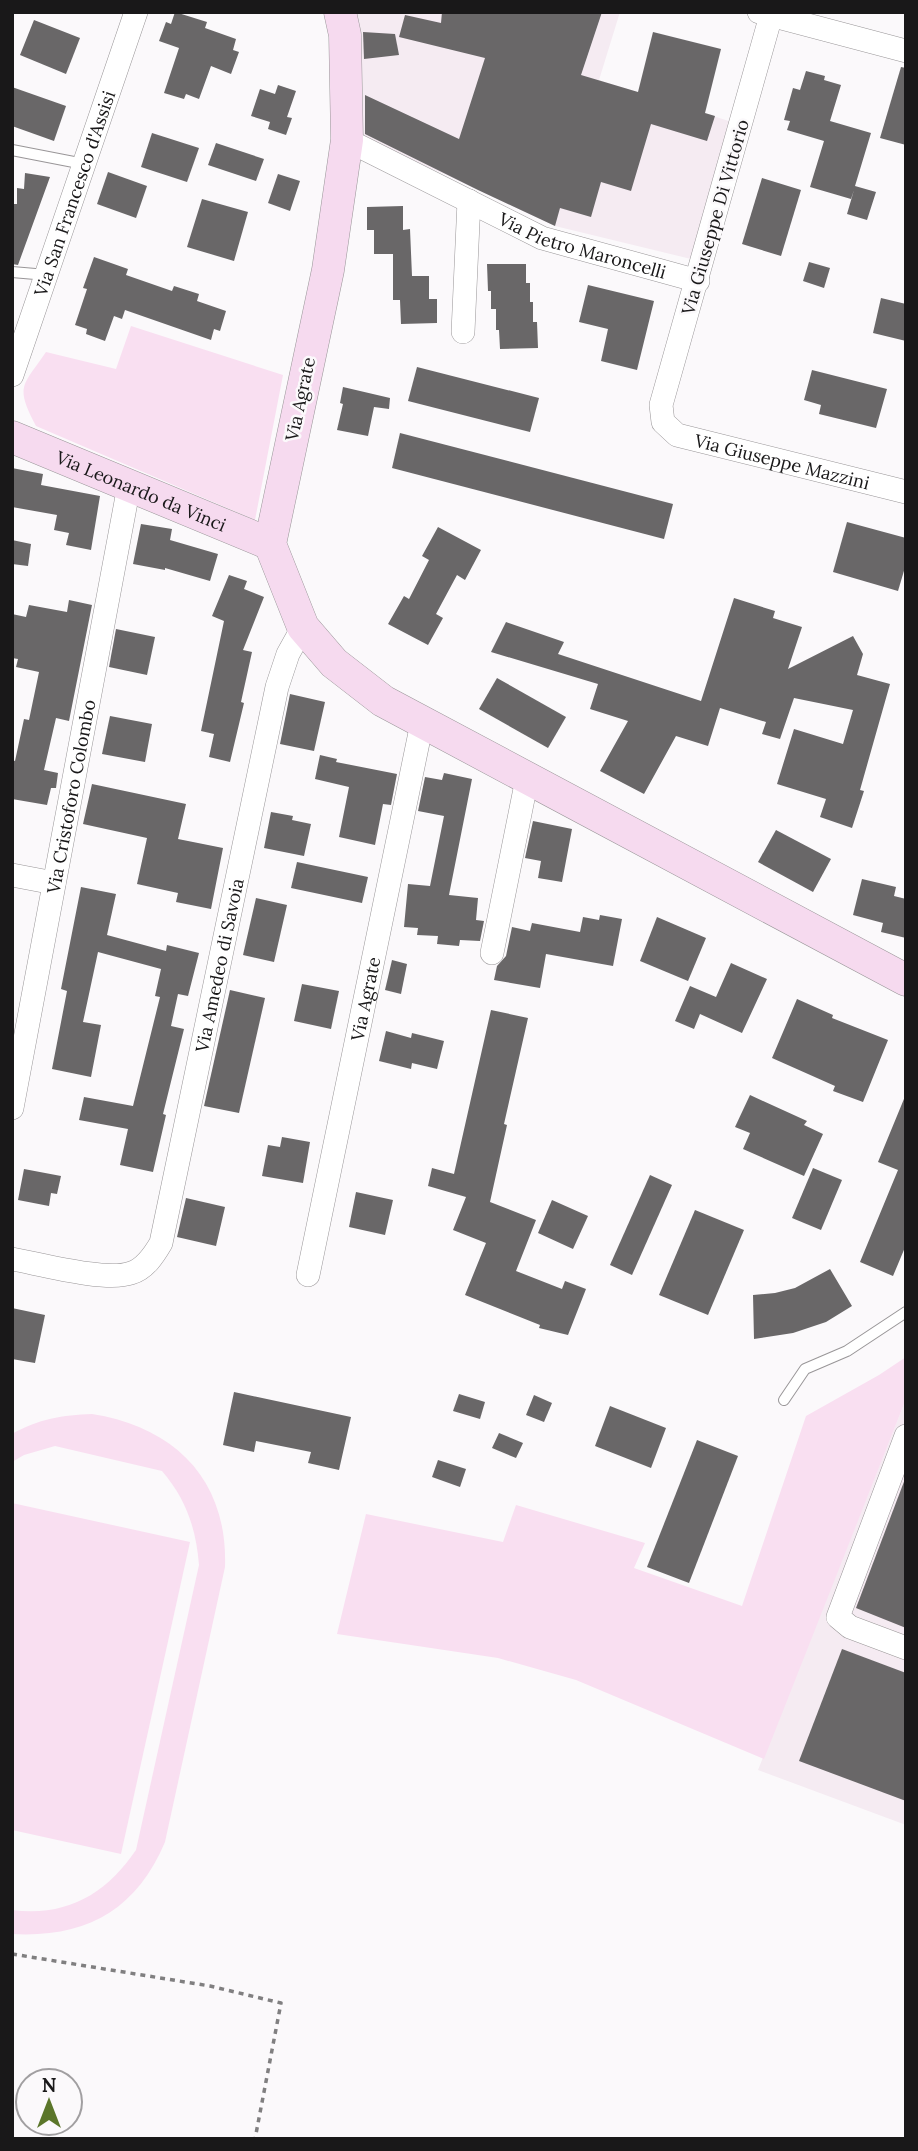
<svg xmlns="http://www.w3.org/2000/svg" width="918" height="2151" font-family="Lora,serif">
	<rect width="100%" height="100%" fill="#fbf9fb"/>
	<g fill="#f5ebf2">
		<polygon points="356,12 620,12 599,80 732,122 691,259 555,226 444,174 363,140 363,95 356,60"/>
		<polygon points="906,1399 906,1825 758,1770"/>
	</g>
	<g fill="#f9dff1">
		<path d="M 131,326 L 283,375 L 255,520 L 36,426 C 15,386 22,387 46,352 L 116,369 Z"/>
		<polygon points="906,1357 906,1399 764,1759 576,1680 498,1658 337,1634 366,1514 503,1542 516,1505 645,1543 634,1568 742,1606 806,1416 879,1375"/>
		<path d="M 92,1414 C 175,1427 228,1480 225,1567 L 165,1842 C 136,1911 85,1938 12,1934 L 12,1910 C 67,1917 106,1894 136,1850 L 199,1565 C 196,1528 186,1499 162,1471 L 55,1446 L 24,1455 L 12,1462 L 12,1434 C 38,1419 63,1415 92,1414 Z"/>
		<polygon points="12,1503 190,1542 121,1854 12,1830"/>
	</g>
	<g fill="#696768">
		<polygon points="175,12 207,22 205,28 236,39 233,50 239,52 231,74 211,66 199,99 186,94 184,99 164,93 179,48 159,41 166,22 171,24"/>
		<polygon points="442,12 602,12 581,75 638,92 653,32 721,49 705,113 715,116 707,141 651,124 631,191 601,182 591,217 560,208 555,226 478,190 365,134 365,95 459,139 485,58 399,37 405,15 441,23"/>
		<polygon points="34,20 80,38 66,74 20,55"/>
		<polygon points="363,32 395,34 399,55 364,59"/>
		<polygon points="901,67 906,68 906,145 880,138"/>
		<polygon points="806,71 825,76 824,80 841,85 830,121 871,133 855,186 876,192 867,220 847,214 854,190 851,199 810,187 824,141 787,130 790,121 784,120 793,88 800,90"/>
		<polygon points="278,85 296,91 287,117 292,118 286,135 268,129 270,122 251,116 260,89 275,94"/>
		<polygon points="12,87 66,106 54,141 12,126"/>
		<polygon points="152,133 199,148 187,182 141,167"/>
		<polygon points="216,143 264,159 256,181 208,165"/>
		<polygon points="108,172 147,186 136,218 97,204"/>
		<polygon points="25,173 50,177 18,265 12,264 13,204 17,204 17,188 24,189"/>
		<polygon points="278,174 300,181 290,211 268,203"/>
		<polygon points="762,178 801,190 781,256 742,244"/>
		<polygon points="202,199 248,212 234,261 187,247"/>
		<polygon points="403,206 403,230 410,229 412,276 429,276 429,299 437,299 437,323 401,324 400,300 393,300 393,254 374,254 374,230 367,230 367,207"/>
		<polygon points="94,257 128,269 126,275 172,291 174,286 199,294 197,301 226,311 220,331 214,329 211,340 125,310 122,319 114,316 105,341 86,334 87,329 75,325 87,289 83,288"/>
		<polygon points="809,262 830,268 824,288 803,281"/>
		<polygon points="487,264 526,264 526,283 530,283 530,302 533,302 533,322 537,322 538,348 500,349 499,330 496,330 496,309 491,309 491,291 488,291"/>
		<polygon points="588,285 654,301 637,370 601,361 608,329 579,322"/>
		<polygon points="881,298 906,304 906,341 873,333"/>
		<polygon points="417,367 539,398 530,432 408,401"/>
		<polygon points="812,370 887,389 876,428 819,414 821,405 804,400"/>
		<polygon points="343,387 390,398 389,409 374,407 368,436 337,430 343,404 340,403"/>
		<polygon points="400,433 673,504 664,539 392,468"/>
		<polygon points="12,468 43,474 41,485 100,496 91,550 66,545 69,533 54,530 57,515 12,507"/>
		<polygon points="847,522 906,538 906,564 898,591 833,572"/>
		<polygon points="141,524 172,529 170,540 218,554 210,581 165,568 165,570 133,564"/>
		<polygon points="438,527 481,550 465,580 457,575 436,614 443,618 428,645 388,624 404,596 409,599 429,560 422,556"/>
		<polygon points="12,540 31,544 28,566 12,564"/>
		<polygon points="229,575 247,581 244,589 264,597 243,650 252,652 241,702 244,703 230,762 209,757 214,734 201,731 224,621 212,616"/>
		<polygon points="734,598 775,611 773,618 802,627 788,669 853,636 863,654 857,675 890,684 860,790 864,791 852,828 820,817 826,799 777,784 794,729 843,744 853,710 794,698 780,739 762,734 766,722 720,708 708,746 676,736 644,794 600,771 628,721 590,709 598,684 491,652 506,622 564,642 558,654 701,701"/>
		<polygon points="69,600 92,605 69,721 56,718 44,770 58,773 56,788 51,788 47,805 12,799 12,760 15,761 24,719 29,720 39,672 16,667 18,659 12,658 12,614 26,617 29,605 67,612"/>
		<polygon points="116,629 155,637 147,675 109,667"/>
		<polygon points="497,678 566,717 548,748 479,709"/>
		<polygon points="290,694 325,702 314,751 280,744"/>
		<polygon points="110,716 152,724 145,762 102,754"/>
		<polygon points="320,755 337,759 336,762 397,774 391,805 383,804 375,845 339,837 349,787 315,779"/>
		<polygon points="444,773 472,779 449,895 478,898 476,920 484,921 480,941 460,940 459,946 437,944 438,936 417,935 418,928 404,927 408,884 430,886 444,816 418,811 425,777 442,780"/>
		<polygon points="92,784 186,804 178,839 223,848 211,909 176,902 178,893 137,884 147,838 83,824"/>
		<polygon points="271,812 293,816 292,820 311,824 304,856 264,848"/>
		<polygon points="533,821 572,829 562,882 538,878 541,861 525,858"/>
		<polygon points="776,830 831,859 813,892 758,862"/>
		<polygon points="297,862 368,877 362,903 291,888"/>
		<polygon points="862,879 896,887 894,896 906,899 906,938 881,932 883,923 853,915"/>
		<polygon points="81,887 116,894 107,935 166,951 167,945 199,953 188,996 178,994 171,1026 184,1029 163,1114 166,1115 153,1172 120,1165 128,1129 79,1120 84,1097 133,1106 160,997 155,996 161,969 98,952 83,1022 101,1025 91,1077 52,1069 67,991 61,989"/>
		<polygon points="256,898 287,905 274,962 243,955"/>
		<polygon points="600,915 622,919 613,966 546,954 540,988 494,980 497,966 506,956 512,927 530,931 532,923 580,932 583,917 599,920"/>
		<polygon points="657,917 706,938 688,981 640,961"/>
		<polygon points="392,960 407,964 401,994 385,990"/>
		<polygon points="731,963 767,979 742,1033 700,1014 694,1029 675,1021 690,986 716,997"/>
		<polygon points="302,984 339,991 331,1029 294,1021"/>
		<polygon points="230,990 265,998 239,1113 204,1106"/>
		<polygon points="797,999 833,1015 832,1018 888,1040 863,1102 833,1091 835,1086 772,1058"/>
		<polygon points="491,1010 528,1018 504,1124 507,1125 490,1202 536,1220 516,1271 562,1289 565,1281 586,1289 568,1335 539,1328 540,1325 465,1295 486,1243 453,1230 466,1197 428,1186 432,1168 454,1174"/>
		<polygon points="386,1031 411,1038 412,1033 444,1041 437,1069 412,1063 411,1069 379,1061"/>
		<polygon points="906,1094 906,1245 893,1276 860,1262 898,1170 878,1162"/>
		<polygon points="750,1095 807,1121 804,1125 823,1134 804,1176 743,1149 750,1133 735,1127"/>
		<polygon points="282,1137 310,1142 303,1183 262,1176 268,1145 280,1147"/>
		<polygon points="813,1168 842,1180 821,1230 792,1218"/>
		<polygon points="24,1169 61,1176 57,1194 51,1193 49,1206 18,1200"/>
		<polygon points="650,1175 672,1185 632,1275 610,1265"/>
		<polygon points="356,1192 393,1200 385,1235 349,1227"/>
		<polygon points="186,1198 225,1207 216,1246 177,1237"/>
		<polygon points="552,1200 588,1216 573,1249 538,1233"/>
		<polygon points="695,1210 744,1230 708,1315 659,1295"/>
		<polygon points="830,1269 852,1306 826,1322 793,1333 754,1339 753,1295 775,1293 795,1288"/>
		<polygon points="12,1308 45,1315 35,1363 12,1359"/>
		<polygon points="234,1392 351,1417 339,1470 308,1463 311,1452 256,1441 254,1452 223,1445"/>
		<polygon points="459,1394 485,1402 480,1419 453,1411"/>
		<polygon points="534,1395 552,1403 544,1422 526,1415"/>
		<polygon points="610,1406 666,1428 651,1468 595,1446"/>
		<polygon points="499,1433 523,1443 516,1458 492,1448"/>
		<polygon points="697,1440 738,1456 689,1583 647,1567"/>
		<polygon points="438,1460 466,1469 460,1487 432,1477"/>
		<polygon points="905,1479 906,1479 906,1628 856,1608"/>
		<polygon points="842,1649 906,1673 906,1801 799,1761"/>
	</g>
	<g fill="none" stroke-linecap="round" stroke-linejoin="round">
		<g stroke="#999698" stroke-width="12">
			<g id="lane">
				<polyline points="12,150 84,164"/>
				<polyline points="12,272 47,275"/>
				<polyline points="784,1400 805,1369 847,1351 906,1312"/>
			</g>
		</g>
		<g stroke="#999698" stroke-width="24">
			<g id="street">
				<polyline points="759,12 906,51"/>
				<path id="s1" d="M 772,12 L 661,405 L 663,422 L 677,435 L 906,492"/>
				<path id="s2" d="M 347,140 L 542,238 L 698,281"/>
				<polyline points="463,332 469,201"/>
				<path id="s3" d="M 12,375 L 136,12"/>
				<polyline points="12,875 54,883"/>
				<polyline points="492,953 527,779"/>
				<path id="s4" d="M 12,1108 L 129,486"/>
				<path id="s5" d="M 12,1259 C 40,1264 106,1282 131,1273 C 145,1269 154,1255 161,1243 L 277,687 L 288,654 L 303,627"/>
				<path id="s6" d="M 308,1275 L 422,723"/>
				<polyline points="906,1436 838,1617 850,1627 906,1648"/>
			</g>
		</g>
		<g stroke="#999698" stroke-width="33">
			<g id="secondary">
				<polyline points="340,12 345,35 347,140 328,270 270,544 303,627 334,663 383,701 906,980"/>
				<path id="s7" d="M 12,437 L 270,544"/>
			</g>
		</g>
		<polyline stroke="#807f80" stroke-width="3.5" stroke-dasharray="5 5" stroke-linecap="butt" points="12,1954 210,1986 281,2003 255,2139"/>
		<use href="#lane" stroke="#fff" stroke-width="10"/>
		<use href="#street" stroke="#fff" stroke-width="23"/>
		<use href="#secondary" stroke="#f6daef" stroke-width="32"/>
	</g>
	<g text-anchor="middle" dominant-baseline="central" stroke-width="5" stroke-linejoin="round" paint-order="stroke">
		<g font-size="18" fill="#191819" stroke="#fbf9fb">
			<text stroke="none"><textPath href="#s3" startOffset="192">Via San Francesco d'Assisi</textPath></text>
			<text transform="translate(715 217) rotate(-74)">Via Giuseppe Di Vittorio</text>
			<text stroke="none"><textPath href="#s2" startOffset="259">Via Pietro Maroncelli</textPath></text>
			<text transform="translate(300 399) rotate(-78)">Via Agrate</text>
			<text stroke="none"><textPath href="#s1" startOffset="553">Via Giuseppe Mazzini</textPath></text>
			<text stroke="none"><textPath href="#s7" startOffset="140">Via Leonardo da Vinci</textPath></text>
			<text stroke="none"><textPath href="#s4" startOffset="317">Via Cristoforo Colombo</textPath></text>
			<text stroke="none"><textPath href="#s5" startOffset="448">Via Amedeo di Savoia</textPath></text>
			<text stroke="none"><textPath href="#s6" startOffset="282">Via Agrate</textPath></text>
		</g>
	</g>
	<rect width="918" height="2151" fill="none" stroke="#191819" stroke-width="28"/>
	<g transform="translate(49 2102)"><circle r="33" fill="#fbf9fb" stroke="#a19fa1" stroke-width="2"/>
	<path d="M0-5L12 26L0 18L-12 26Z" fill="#5b762a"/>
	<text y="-10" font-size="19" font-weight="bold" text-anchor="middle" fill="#191819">N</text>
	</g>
</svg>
